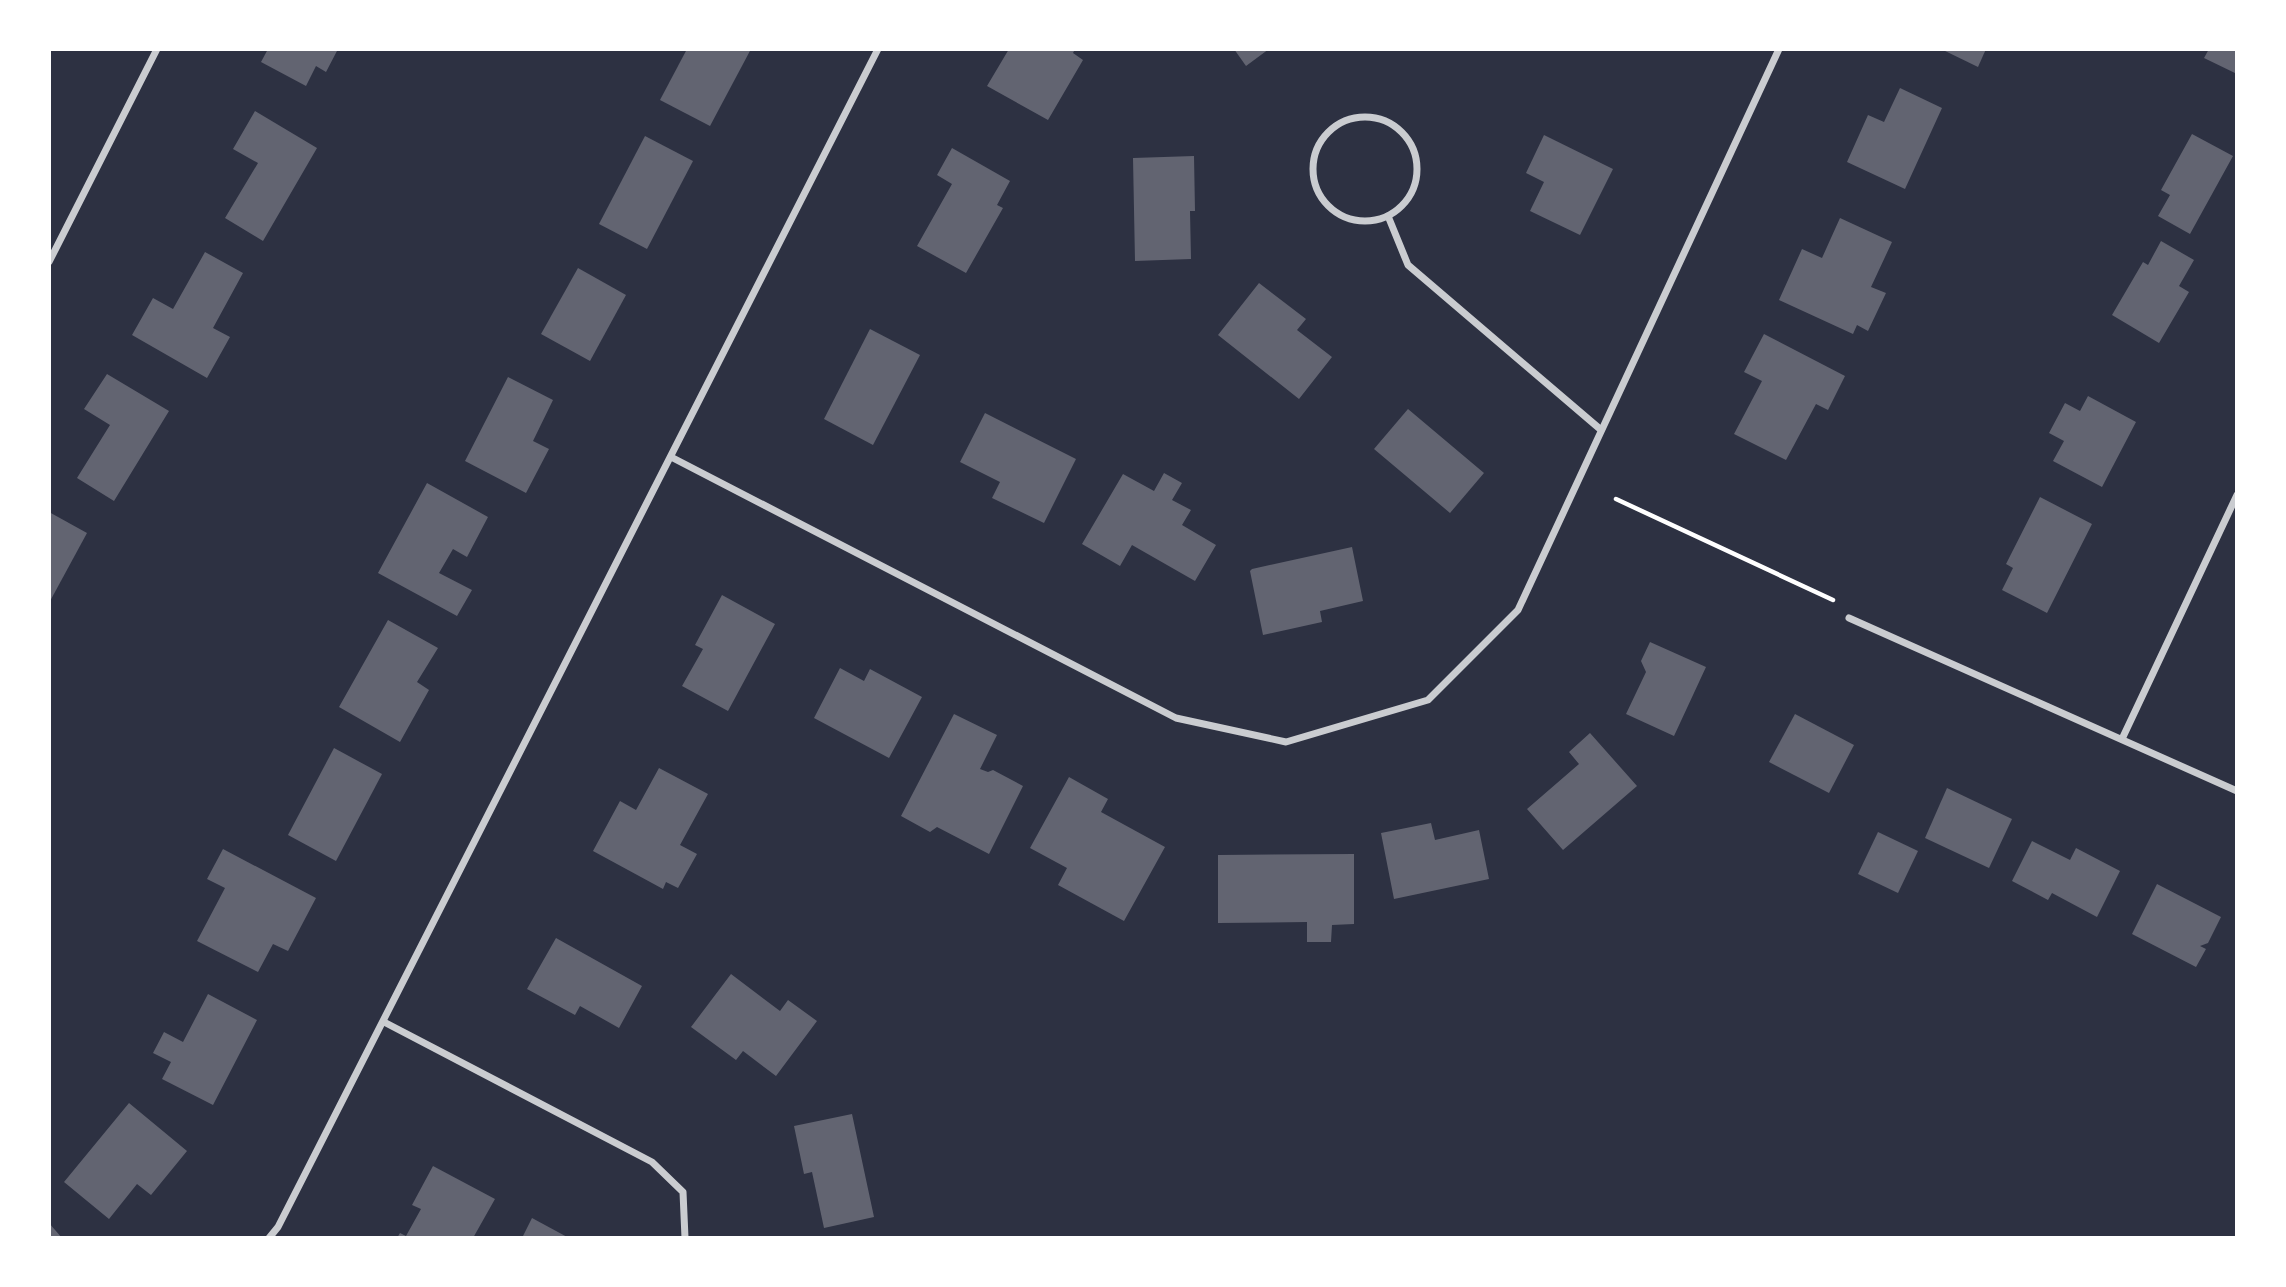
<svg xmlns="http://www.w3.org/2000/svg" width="2286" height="1287" font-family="Overpass,sans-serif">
	<rect width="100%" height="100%" fill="#2d3142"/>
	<g fill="#626471">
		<polygon points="268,49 338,49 326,72 316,66 306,86 261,62"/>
		<polygon points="687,49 751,49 710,126 660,100"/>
		<polygon points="1009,49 1075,49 1073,53 1083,60 1048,120 987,86"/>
		<polygon points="1234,49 1269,49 1246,66"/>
		<polygon points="1941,49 1986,49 1978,67"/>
		<polygon points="2209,49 2237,49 2237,74 2204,58"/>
		<polygon points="1900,88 1942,108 1905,189 1847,162 1868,115 1884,122"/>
		<polygon points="255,111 317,148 263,241 225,218 258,163 233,149"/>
		<polygon points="2192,134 2233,156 2190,234 2158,216 2170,195 2161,190"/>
		<polygon points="1544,135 1613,169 1580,235 1530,211 1544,182 1526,173"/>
		<polygon points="645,136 693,161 647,249 599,224"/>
		<polygon points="952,148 1010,181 997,205 1003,208 966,273 917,246 952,184 937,175"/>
		<polygon points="1194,156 1195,211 1190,211 1191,259 1135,261 1133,158"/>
		<polygon points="1840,218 1892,242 1871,287 1886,293 1868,331 1857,325 1853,334 1779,300 1802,249 1822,258"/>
		<polygon points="2161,241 2194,260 2179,286 2189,292 2159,343 2112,315 2143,262 2148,265"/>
		<polygon points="205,252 243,273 213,328 230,337 207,378 132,335 153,298 173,309"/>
		<polygon points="578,268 626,295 590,361 541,334"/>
		<polygon points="1259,283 1306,319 1297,330 1332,357 1299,399 1218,335"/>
		<polygon points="870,329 920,355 873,445 824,419"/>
		<polygon points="1764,334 1845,376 1828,410 1816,404 1786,460 1734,434 1762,381 1744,372"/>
		<polygon points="107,374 169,411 114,501 77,478 110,425 84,409"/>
		<polygon points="508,377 553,400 533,441 549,449 526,493 465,461"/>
		<polygon points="2088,396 2136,422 2102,487 2053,461 2064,441 2049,433 2065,403 2080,411"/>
		<polygon points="1408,409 1484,473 1450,513 1374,449"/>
		<polygon points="985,413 1076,459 1044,523 992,498 1000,482 960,462"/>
		<polygon points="1164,473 1182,483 1172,500 1191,510 1182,525 1216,545 1195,581 1132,545 1120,566 1082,544 1123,474 1154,491"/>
		<polygon points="427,483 488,517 467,557 453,549 439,573 472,590 457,616 378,573"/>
		<polygon points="2040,497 2092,524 2047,613 2002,590 2013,568 2006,564"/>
		<polygon points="49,512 87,533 49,603"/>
		<polygon points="1352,547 1363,601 1320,611 1322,622 1263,635 1250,571 1252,569"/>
		<polygon points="722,595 775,624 728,711 682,686 703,649 695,645"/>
		<polygon points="388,620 438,648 417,682 429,690 400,742 339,707"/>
		<polygon points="1650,642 1706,667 1674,736 1626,714 1646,672 1641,661"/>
		<polygon points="840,668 864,681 870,669 922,697 889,758 814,718"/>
		<polygon points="954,714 997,735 980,769 988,772 993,770 1023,786 989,854 937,827 930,832 901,816"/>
		<polygon points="1795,714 1854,745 1829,793 1769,762"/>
		<polygon points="1590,733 1637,786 1563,850 1527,809 1579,764 1569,752"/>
		<polygon points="334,748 382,774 336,861 288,835"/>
		<polygon points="659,768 708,794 680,845 697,854 678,888 666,882 663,889 593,851 620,801 636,810"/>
		<polygon points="1069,777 1108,799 1101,812 1165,847 1124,921 1058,885 1067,868 1030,848"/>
		<polygon points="1947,788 2012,819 1989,868 1925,838"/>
		<polygon points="1431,823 1435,840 1479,830 1489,879 1394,899 1381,833"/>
		<polygon points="1878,832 1918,851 1898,893 1858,874"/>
		<polygon points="2032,841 2070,860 2076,848 2120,871 2097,917 2052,893 2048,900 2012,881"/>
		<polygon points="223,849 316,898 288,951 273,944 258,972 197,941 225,888 207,879"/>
		<polygon points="1354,854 1354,924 1332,925 1331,942 1307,942 1307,922 1218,923 1218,855"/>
		<polygon points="2157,884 2221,917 2208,943 2200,946 2206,949 2196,967 2132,934"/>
		<polygon points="556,938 642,986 619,1028 580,1006 575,1015 527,989"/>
		<polygon points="731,974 780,1011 788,1000 817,1021 776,1076 743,1051 736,1060 691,1027"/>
		<polygon points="208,994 257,1020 213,1105 162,1079 171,1062 153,1053 164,1032 183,1042"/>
		<polygon points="129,1103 187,1151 151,1195 137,1184 109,1219 64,1182"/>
		<polygon points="852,1114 874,1217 824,1228 812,1172 804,1174 794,1126"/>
		<polygon points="433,1166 495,1199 473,1238 397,1238 400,1233 406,1236 421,1209 412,1205"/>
		<polygon points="532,1218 569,1238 522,1238"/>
		<polygon points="49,1223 62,1238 49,1238"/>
	</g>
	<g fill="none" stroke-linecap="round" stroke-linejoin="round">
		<polyline stroke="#fff" stroke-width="4.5" points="1616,499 1833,600"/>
		<g stroke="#caccd0" stroke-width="7">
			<circle cx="1365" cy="169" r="52"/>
			<polyline points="1388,216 1408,265 1600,429"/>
			<polyline points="49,262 157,49"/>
			<polyline points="671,457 1176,718 1286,742 1428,700 1518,610 1779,49"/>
			<polyline points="1849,618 2237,791"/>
			<polyline points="2122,739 2237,495"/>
			<polyline points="384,1022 652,1162 683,1192 685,1238"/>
			<polyline points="269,1238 278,1227 878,49"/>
		</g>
	</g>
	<rect width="2286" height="1287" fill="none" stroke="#ffffff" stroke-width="102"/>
</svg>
